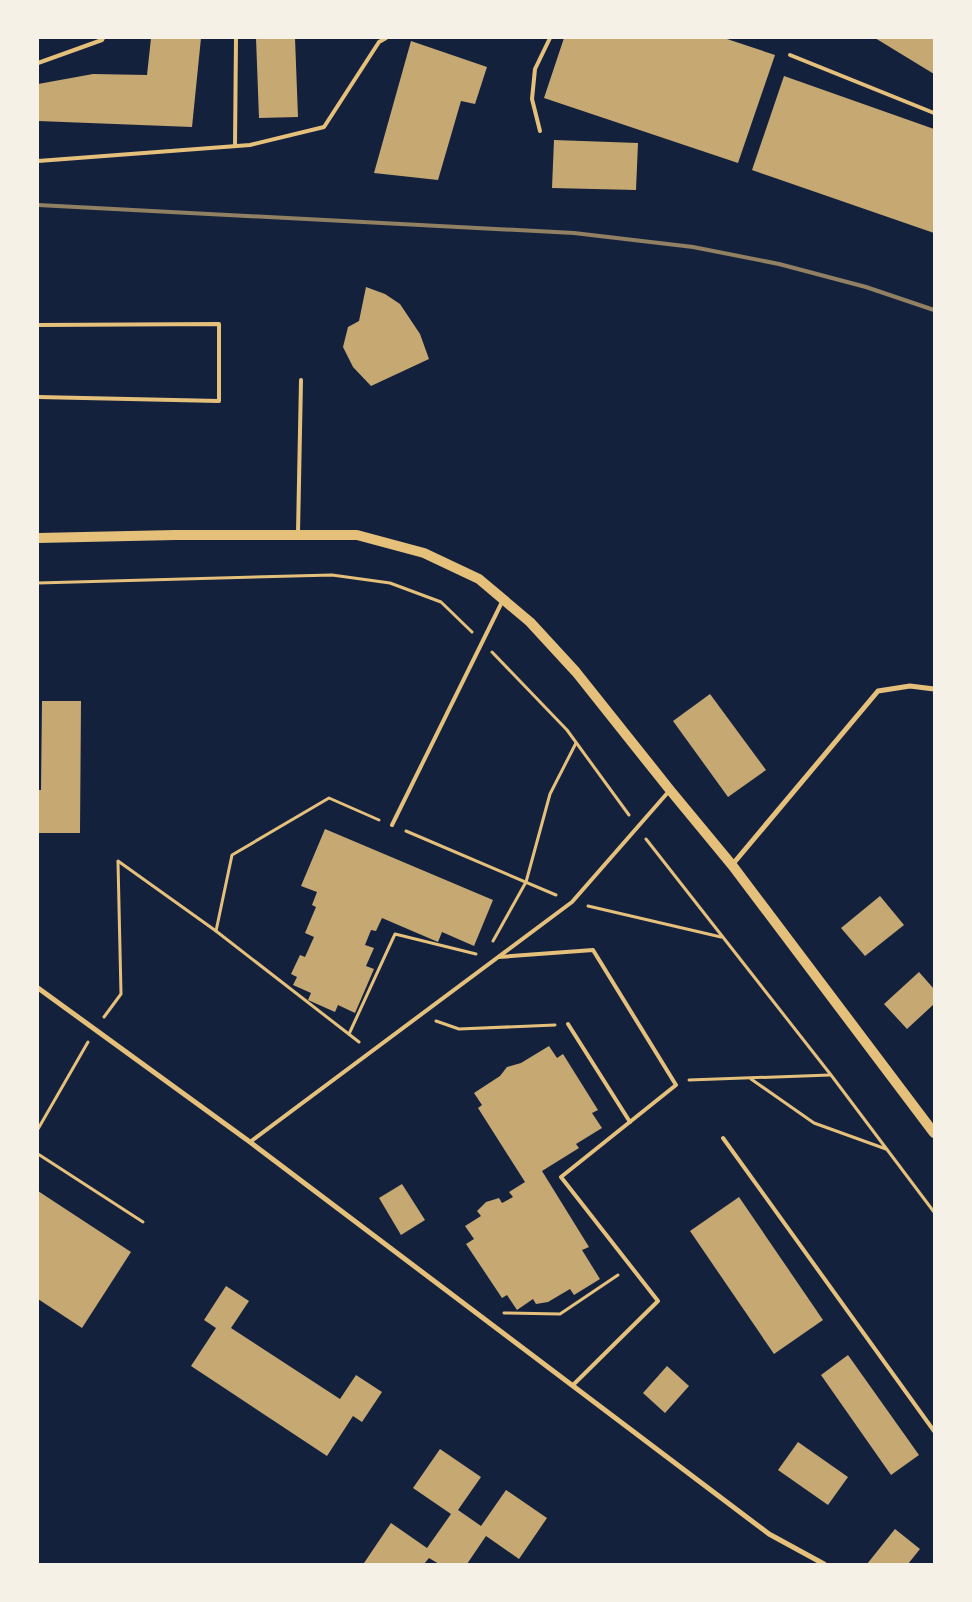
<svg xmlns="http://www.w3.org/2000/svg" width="972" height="1602" font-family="'Golos Text',sans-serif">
	<rect width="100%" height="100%" fill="#14213d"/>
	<g fill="#c6a872">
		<polygon points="151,38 201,38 192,127 38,121 38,84 93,74 147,75"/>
		<polygon points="256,38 295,38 298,117 259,118"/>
		<polygon points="564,38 724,38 775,55 738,163 544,98"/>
		<polygon points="875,38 934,38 934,74"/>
		<polygon points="411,41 487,67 475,104 461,101 438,180 374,173"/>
		<polygon points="784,76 934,129 934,233 752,170"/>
		<polygon points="554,140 638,143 636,190 552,188"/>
		<polygon points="366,287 385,294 400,304 420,334 429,359 371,386 353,367 343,347 348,327 359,321"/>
		<polygon points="710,694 766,770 728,797 673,721"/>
		<polygon points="42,701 81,701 80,833 38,833 38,790 41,790"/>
		<polygon points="325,829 493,900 474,946 442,932 438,942 382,918 376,931 371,930 365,945 374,948 366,966 374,969 355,1013 338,1005 335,1012 308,1000 311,993 293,985 297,977 291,974 300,955 305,957 314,937 305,933 316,907 312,905 317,892 301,886"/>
		<polygon points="880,896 904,925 865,956 841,928"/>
		<polygon points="919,972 934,989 934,1004 907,1029 884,1004"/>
		<polygon points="549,1046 557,1058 563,1054 598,1110 592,1113 602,1128 576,1144 579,1148 542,1171 589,1247 582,1250 600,1279 574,1295 570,1289 548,1302 536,1304 533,1299 517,1310 507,1295 502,1298 466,1244 474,1239 465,1226 481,1216 477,1211 486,1202 499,1198 502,1203 513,1197 509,1192 525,1182 478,1108 482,1105 474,1093 500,1076 507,1067 521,1063"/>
		<polygon points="402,1184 425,1220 401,1235 379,1198"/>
		<polygon points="38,1191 131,1252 82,1328 38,1299"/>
		<polygon points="739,1197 823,1320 774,1354 690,1231"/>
		<polygon points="226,1286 249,1301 231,1328 340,1399 356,1375 382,1392 362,1422 353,1416 327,1456 191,1366 216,1328 204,1320"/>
		<polygon points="848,1355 919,1455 891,1475 821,1375"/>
		<polygon points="667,1366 689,1386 665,1413 643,1393"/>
		<polygon points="798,1442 848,1477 828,1505 778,1470"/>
		<polygon points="440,1449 481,1477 458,1510 481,1526 506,1490 547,1518 519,1559 486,1536 467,1564 439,1564 429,1558 424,1564 365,1564 364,1563 391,1523 427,1548 451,1514 413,1488"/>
		<polygon points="895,1529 920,1549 908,1564 867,1564"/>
	</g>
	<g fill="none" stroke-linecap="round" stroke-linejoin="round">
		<g stroke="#e5c07b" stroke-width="3">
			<polyline points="38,583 332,575 390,583 441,602 472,632"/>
			<polyline points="492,652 567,730 629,815"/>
			<polyline points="406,831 556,895"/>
			<polyline points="646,839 831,1075 934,1212"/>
			<polyline points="118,861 216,931 359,1042"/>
			<polyline points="588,906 721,937"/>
			<polyline points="216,931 232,855 329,798 379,820"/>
			<polyline points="493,941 526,882 550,794 576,743"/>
			<polyline points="104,1017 121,994 118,862"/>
			<polyline points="436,1021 459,1029 555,1025"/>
			<polyline points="349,1034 395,934 476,954"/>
			<polyline points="751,1079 814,1123 886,1149"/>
			<polyline points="689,1080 830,1075"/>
			<polyline points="38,1129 88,1042"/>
			<polyline points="38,1154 143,1222"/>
			<polyline points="504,1313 560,1314 618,1275"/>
		</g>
		<g stroke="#e5c07b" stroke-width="4">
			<polyline points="790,55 934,113"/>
			<polyline points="38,63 102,40 103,38"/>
			<polyline points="540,131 532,99 535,69 550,38"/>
			<polyline points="235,146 236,38"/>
			<polyline points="38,161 250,145 324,127 379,42 386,38"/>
			<polyline points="38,325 219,324 219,401 38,397"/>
			<polyline points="298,533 301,380"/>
			<polyline points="392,825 502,602"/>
			<polyline points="499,957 593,950 676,1085 561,1177 658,1301 573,1385"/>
			<polyline points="568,1024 630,1122"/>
			<polyline points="723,1138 934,1431"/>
			<polyline points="250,1142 572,902 670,790"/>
		</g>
		<g stroke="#e5c07b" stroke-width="5">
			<polyline points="732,865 878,691 910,686 934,689"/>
			<polyline points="38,988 250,1142 769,1534 824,1564"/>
		</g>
		<polyline stroke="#e5c07b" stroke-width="10" points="38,538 175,535 357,535 424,553 479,579 530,622 576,672 670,790 732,865 934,1133"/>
		<polyline stroke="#918062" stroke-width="4" points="38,205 574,233 693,247 779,264 866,287 934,310"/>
	</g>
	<rect width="972" height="1602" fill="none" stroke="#f6f1e7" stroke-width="78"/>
</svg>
